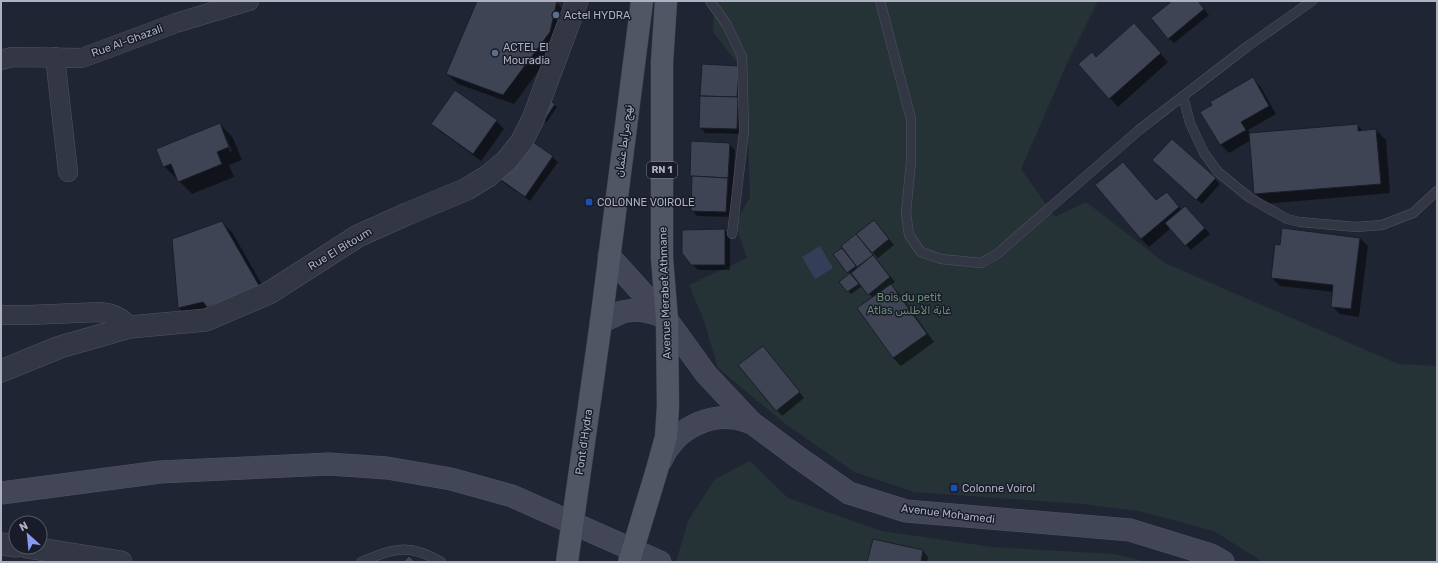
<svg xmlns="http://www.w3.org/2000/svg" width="1438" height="563" font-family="Rubik,'Noto Naskh Arabic',sans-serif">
	<rect width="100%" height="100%" fill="#202533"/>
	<g fill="#253337">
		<polygon points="715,1 1098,1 1069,59 1021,169 1055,217 1086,202 1165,263 1398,364 1437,366 1437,562 1263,562 1214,531 1139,511 1082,504 914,492 854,472 783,422 718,368 703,318 689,285 747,258 735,224 750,197 746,74 713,32"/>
		<polygon points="750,461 788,498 881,531 992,547 1114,554 1148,562 676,562 688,521 715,479"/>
	</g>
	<polygon fill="#353e59" points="820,246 833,268 815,279 802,257"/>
	<g fill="#0007" fill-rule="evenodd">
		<polygon points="478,1 552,1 556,2 566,13 560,42 514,104 458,84 447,74"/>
		<polygon points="1174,1 1197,1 1209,15 1174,43 1168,38"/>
		<polygon points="1142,33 1168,62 1118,107 1079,64 1097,58"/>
		<polygon points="744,73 742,134 705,133 700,127"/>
		<polygon points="1252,78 1260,86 1276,114 1248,130 1251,134 1357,125 1363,131 1376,130 1386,140 1390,193 1265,204 1255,193 1251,140 1229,153 1221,145 1202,112"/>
		<polygon points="547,100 557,107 547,122 540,117"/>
		<polygon points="496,121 504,129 481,161 440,131 432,123"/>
		<path d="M 220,124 L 233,138 L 242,160 L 229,165 L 234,177 L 192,194 L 164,166 ZM 225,139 L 227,139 L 232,151 L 230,152 Z"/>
		<polygon points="526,138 552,157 558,162 530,201 504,183 499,177"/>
		<polygon points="729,144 735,150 731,217 697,216 692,210 693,178 691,175"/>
		<polygon points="1123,163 1157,201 1167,193 1182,210 1190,212 1210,234 1191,250 1171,228 1149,247 1141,239"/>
		<polygon points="1158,166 1215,179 1220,184 1202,204"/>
		<polygon points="221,222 232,232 270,299 189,318 179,308 173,239"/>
		<polygon points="879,227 894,245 878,258 872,252"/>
		<polygon points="725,230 730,236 730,270 698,270 692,264"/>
		<path d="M 858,238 L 895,282 L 891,285 L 899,293 L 934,342 L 901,366 L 893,358 L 873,298 L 862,286 L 851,294 L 840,282 L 850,274 L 834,255 ZM 854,263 L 855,263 L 859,267 L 857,269 Z"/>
		<polygon points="1360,238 1368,246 1359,317 1340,314 1332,306 1334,292 1280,286 1272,278"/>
		<polygon points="768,352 804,398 782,416 740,365"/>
		<polygon points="923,551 928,557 927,562 868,562"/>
	</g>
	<g fill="#3f4455" stroke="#1b1e2a">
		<polygon points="477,1 557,1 550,32 503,95 446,74"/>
		<polygon points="1172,1 1198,1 1204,9 1168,39 1151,18"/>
		<polygon points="1134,23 1161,53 1109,99 1078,64 1092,52 1096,57"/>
		<polygon points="702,64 739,66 737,97 700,96"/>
		<polygon points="1253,77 1269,106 1241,122 1246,130 1220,145 1200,112 1212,105 1210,102"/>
		<polygon points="455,90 497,120 473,154 431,124"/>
		<polygon points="700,96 738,97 737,129 699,128"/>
		<polygon points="547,99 555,104 544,121 536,115"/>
		<polygon points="220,123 229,147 217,152 222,164 178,182 171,164 163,167 156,149"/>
		<polygon points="1358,124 1358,131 1376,129 1381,184 1254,194 1249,133"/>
		<polygon points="526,137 553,156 525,197 497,177"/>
		<polygon points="1172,139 1216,178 1196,200 1152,160"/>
		<polygon points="691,141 730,143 728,178 690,176"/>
		<polygon points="1123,162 1156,200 1167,192 1179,207 1141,239 1095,185"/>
		<polygon points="692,176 728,178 726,212 691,211"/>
		<polygon points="1185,206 1205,228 1185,246 1165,223"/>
		<polygon points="874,220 889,239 872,253 856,234"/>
		<polygon points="222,221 261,289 207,307 203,302 178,308 172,239"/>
		<polygon points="1282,228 1360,238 1351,309 1331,307 1333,285 1271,278 1275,244 1280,245"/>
		<polygon points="725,229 725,265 691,265 682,253 682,230"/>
		<polygon points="856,234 873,255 857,267 841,246"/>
		<polygon points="842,248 856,266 847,273 833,254"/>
		<polygon points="873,255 890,277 868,295 851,273"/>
		<polygon points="850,273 859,284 847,292 839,282"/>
		<polygon points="891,284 927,334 893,358 857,308"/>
		<polygon points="763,346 800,392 776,411 738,365"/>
		<polygon points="873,539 923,550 921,562 867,562"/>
		<polygon points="409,556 415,562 403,562"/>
	</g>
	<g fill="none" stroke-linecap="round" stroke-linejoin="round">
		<g stroke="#515462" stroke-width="10">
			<g id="service">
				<polyline points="710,1 727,25 742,57 744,131 732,234"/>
				<polyline points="880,1 911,119 911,161 906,213 909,235 921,252 941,259 981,263 997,254 1139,130 1248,46 1312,1"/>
				<polyline points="1183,96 1190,123 1204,153 1218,172 1250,198 1287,219 1300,222 1356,227 1382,225 1413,213 1437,191"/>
				<path d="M 361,562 C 394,548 409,543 441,562"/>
			</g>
		</g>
		<g stroke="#515462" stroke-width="20">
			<g id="minor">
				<polyline points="55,57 68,172"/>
				<polyline points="1,60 12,57 82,58 176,23 249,1"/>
				<path d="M 1,315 L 29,315 L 100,312 C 113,313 121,317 130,327"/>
			</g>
		</g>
		<g stroke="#515462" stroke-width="23">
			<g id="tertiary">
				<polyline points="1,371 60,347 130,327 206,320 269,293 358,236 407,214 467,189 488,176 507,160 522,141 533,119 577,1"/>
				<polyline points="1,544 16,546"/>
				<polyline points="27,547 121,562"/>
			</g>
		</g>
		<g stroke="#515462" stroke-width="23">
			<g id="secondary">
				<polyline points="609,256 665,318"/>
				<polyline points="601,322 622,312 634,310 645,311 657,314 667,320 706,374 752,423 799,458 849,493 906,511 1130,530 1211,555 1223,562"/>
				<path d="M 660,462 C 663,457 665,452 668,448 C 682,427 709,415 734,418 C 740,419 746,421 752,423"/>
				<polyline points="1,493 160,472 329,464 387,468 451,479 512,496 660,562"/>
			</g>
		</g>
		<g stroke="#3d404d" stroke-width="23">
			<g id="primary">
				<polyline points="601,322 642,1"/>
				<polyline points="656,473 666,437 668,406 667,320 662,258 662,62 666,1"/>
			</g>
		</g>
		<use href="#service" stroke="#333744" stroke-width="9"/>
		<use href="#minor" stroke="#333744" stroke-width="19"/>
		<use href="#tertiary" stroke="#333744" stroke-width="22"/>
		<use href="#secondary" stroke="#424656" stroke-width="22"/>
		<use href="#primary" stroke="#515664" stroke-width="22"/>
		<g stroke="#3d404d" stroke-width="23" stroke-linecap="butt">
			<g id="primary-bridge">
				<polyline points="567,562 601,322"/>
				<polyline points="629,562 656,473"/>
			</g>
		</g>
		<use href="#primary-bridge" stroke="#515664" stroke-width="22"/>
	</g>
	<g fill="#5c6f8a" stroke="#191c28" stroke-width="1.5">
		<circle cx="556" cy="15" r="4"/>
		<circle cx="495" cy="53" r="4"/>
	</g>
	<g fill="#1a4fb4" stroke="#191c28" stroke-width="1.5">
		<rect x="585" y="198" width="8" height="8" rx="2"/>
		<rect x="950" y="484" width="8" height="8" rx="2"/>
	</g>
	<g text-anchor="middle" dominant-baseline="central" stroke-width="3" stroke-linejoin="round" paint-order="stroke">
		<rect fill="#191c28" stroke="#818493" stroke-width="1" x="647" y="162" width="30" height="16" rx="3"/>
		<g font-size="10" font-weight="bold" fill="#adb1c1">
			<text x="662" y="170">RN 1</text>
		</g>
		<g font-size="11" fill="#adb1c1" stroke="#191c28" text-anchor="start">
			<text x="564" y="15">Actel HYDRA</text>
			<text x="503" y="47">ACTEL El<tspan x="503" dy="13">Mouradia</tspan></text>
			<text x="597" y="202">COLONNE VOIROLE</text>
			<text x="962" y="488">Colonne Voirol</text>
		</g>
		<g font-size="11" fill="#adb1c1" stroke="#191c28">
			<text transform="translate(127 41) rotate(-20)">Rue Al-Ghazali</text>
			<text transform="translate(624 141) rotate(-83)">نهج مرابط عثمان</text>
			<text transform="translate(340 249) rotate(-31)">Rue El Bitoum</text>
			<text transform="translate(665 293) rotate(-92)">Avenue Merabet Athmane</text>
			<text transform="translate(584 442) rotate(-82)">Pont d'Hydra</text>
			<text transform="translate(948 514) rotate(7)">Avenue Mohamedi</text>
		</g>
		<g font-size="11" fill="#678e77" stroke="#191c28">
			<text x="909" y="297">Bois du petit<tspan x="909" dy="13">Atlas غابة الأطلس</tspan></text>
		</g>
	</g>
	<rect width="1438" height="563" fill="none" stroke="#adb1c1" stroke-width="4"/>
	<g transform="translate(28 535) rotate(333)"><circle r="19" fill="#191c28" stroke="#545865"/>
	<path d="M0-3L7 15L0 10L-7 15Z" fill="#869bed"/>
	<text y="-6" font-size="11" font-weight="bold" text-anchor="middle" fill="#adb1c1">N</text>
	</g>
</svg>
